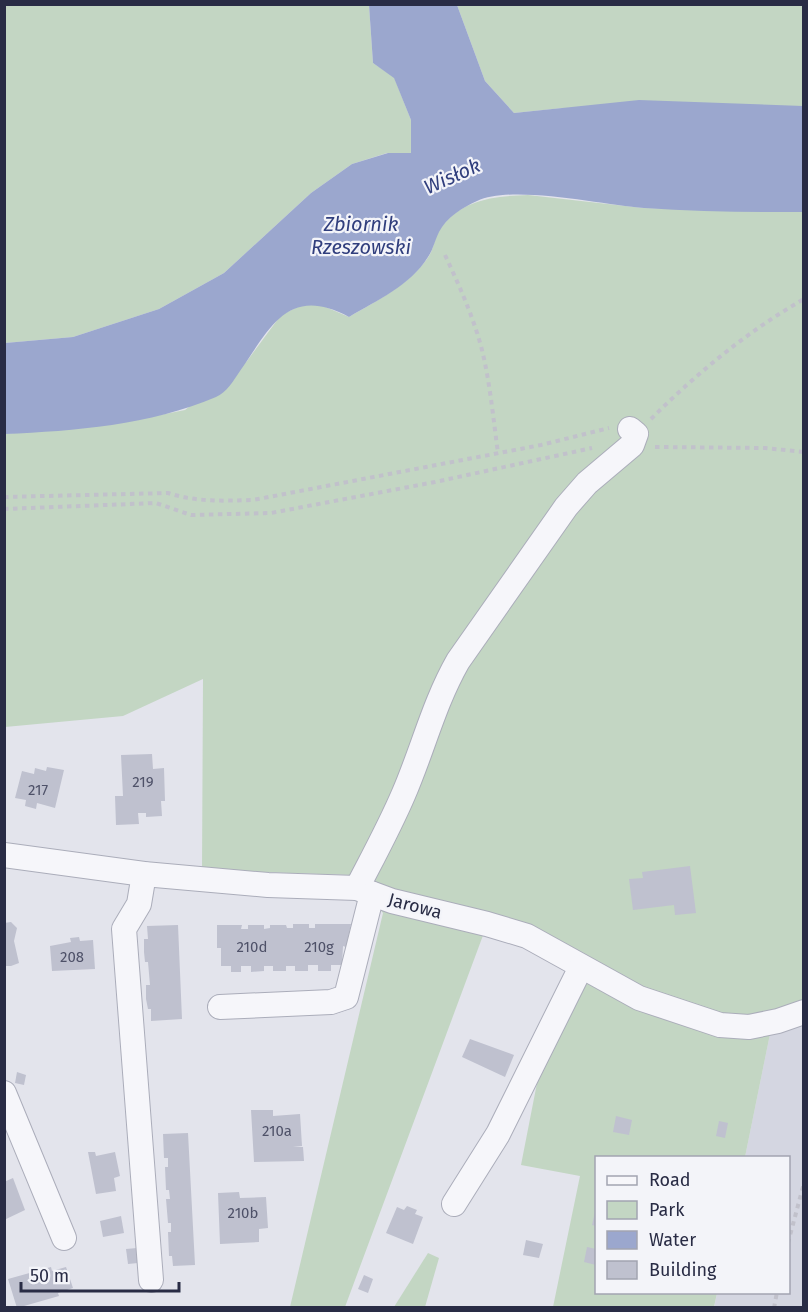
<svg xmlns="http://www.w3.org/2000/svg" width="808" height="1312" font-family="'Fira Sans',sans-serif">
	<rect width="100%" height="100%" fill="#e3e4ec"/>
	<polygon fill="#d4d6e1" points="803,1022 803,1307 714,1308 717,1293 788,1292 788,1158 745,1157 770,1034"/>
	<g fill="#c3d6c3">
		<polygon points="4,5 369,5 373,63 394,77 411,120 411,153 387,153 352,164 311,193 224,273 159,309 73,337 5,343"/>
		<polygon points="457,5 803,5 803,106 563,108 514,113 485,81"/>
		<path d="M 528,195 L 643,208 L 803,212 L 803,1022 L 770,1034 L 745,1157 L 596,1158 L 596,1292 L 717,1293 L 714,1307 L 553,1307 L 580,1176 L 521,1165 L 537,1083 L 585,984 L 557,958 L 485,930 L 345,1307 L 290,1307 L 383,913 L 350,875 L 202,870 L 203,679 L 123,716 L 5,727 L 4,434 L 125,422 L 185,410 L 247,361 L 281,315 L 302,305 L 321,305 L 349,317 C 378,300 407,286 427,259 C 434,250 434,238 440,229 C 461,199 495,196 528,195 Z"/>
		<polygon points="428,1253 439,1258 425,1307 394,1307"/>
	</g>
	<path fill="#9ba7ce" d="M 369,5 L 457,5 L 485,81 L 514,113 L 639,100 L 803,106 L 803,212 C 750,212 697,212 644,208 C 603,205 513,184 477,201 C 463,207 446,218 439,232 C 435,240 433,250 428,257 C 410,286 377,300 349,317 C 289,285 271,326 240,371 C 234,380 226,393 216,397 C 150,425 75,431 5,434 L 5,343 L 73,337 L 159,309 L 224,273 L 311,193 L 352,164 L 388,153 L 411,153 L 411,120 L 394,78 L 373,63 Z"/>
	<g fill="#bfc1cf">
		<polygon points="152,754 153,769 164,768 165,801 161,801 162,816 146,817 146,813 138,813 139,824 116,825 115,796 123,796 121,755"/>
		<polygon points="47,767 64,770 55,808 37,803 36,809 25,806 26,800 15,798 22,771 34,774 35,768 46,771"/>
		<polygon points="690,866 696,913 675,915 674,905 633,910 629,879 643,878 642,872"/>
		<polygon points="11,922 17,928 14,941 19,963 11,966 4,966 4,923"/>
		<polygon points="293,924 309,924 309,928 315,928 315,924 351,924 346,947 343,946 342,965 331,965 331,971 318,971 318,965 308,965 308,971 295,971 295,966 286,966 286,971 273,971 273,966 264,966 264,971 251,972 251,966 241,966 241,972 231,972 231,966 221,966 221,948 217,948 217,925 242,925 241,929 248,929 248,925 264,925 264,929 270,928 270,925 286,925 287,928 293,928"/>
		<polygon points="178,925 182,1019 151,1021 151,1009 148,1009 146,999 146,985 150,985 148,962 145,962 144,952 144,939 148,939 147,926"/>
		<polygon points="79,937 80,941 93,940 95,969 52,971 50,946 71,942 70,938"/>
		<polygon points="470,1039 514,1055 505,1077 462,1057"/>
		<polygon points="17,1072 26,1075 24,1085 15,1083"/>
		<polygon points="251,1110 273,1110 273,1116 300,1114 302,1146 293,1147 303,1147 304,1161 254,1162"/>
		<polygon points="616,1116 632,1120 629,1135 613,1132"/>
		<polygon points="719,1121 728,1123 725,1138 716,1136"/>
		<polygon points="188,1133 195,1265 173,1266 172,1256 169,1256 168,1232 171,1232 171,1223 168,1223 166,1199 170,1199 169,1190 166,1190 165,1167 168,1167 168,1158 164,1158 163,1134"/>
		<polygon points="88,1152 95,1152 96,1156 115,1152 120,1176 114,1178 116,1191 96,1194"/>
		<polygon points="13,1178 25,1210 4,1220 4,1182"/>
		<polygon points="239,1192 240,1198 266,1197 268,1228 259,1229 259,1242 220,1244 218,1193"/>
		<polygon points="407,1206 417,1210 415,1214 423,1217 413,1244 386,1233 397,1207 404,1210"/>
		<polygon points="596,1208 596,1226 592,1225"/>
		<polygon points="121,1216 124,1233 103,1237 100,1221"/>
		<polygon points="526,1240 543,1244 539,1258 523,1255"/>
		<polygon points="587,1247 596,1249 596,1265 584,1262"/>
		<polygon points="137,1248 138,1263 128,1264 126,1249"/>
		<polygon points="51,1267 52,1271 66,1267 73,1288 58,1293 59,1296 17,1308 8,1279"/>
		<polygon points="364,1275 373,1279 368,1293 358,1289"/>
	</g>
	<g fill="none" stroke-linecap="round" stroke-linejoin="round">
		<g stroke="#abadba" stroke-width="26">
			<g id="minor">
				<polyline points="4,855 144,874 268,885 357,888 392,901 487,924 527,936 639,998 720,1025 749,1027 778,1021 804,1012"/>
				<polyline points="144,874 139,904 124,929 151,1280"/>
				<path d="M 357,888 C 373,857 390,826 404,793 C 423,749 434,703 458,661 L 566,507 L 587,483 L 632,445 L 636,434 L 630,429"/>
				<polyline points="220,1007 331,1002 346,997 372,894"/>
				<polyline points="4,1093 64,1238"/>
				<polyline points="454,1204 498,1134 581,967"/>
			</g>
		</g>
		<g stroke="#c1c1cb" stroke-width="4" stroke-dasharray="4.5 4.5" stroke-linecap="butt">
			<path d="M 445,255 C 459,285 472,314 481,346 C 490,381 493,417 498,453"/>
			<path d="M 651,419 C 697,373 748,331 804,299"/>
			<polyline points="655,447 765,448 804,452"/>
			<path d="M 4,497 L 168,493 C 196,502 223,501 253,500 L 541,445 L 609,428"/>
			<polyline points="4,509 156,503 191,515 271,513 435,482 592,448"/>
			<polyline points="788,1243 804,1183"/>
			<polyline points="774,1308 777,1292"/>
		</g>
		<use href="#minor" stroke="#f6f6fa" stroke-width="24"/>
	</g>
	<g text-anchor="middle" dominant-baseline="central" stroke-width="4.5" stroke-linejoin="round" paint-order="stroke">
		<g font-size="15" fill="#4e5168">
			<text x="143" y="782">219</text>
			<text x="38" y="790">217</text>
			<text x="252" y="947">210d</text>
			<text x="319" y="947">210g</text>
			<text x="72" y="957">208</text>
			<text x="277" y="1131">210a</text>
			<text x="243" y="1213">210b</text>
		</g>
		<g font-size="18" fill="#292c45" stroke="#f3f4f9">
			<text transform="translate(415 906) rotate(15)">Jarowa</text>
		</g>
		<g font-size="20" font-style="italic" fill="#303e7d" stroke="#f3f4f9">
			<text transform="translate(452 176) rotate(-24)">Wisłok</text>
			<text x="361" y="224">Zbiornik<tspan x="361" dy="23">Rzeszowski</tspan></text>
		</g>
	</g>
	<rect width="808" height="1312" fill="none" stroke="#292c45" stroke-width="12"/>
	<rect x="595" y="1156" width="195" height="138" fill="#f3f4f9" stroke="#a2a4b1" stroke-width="1.5"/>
	<rect x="607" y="1176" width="30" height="9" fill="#f6f6fa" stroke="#a2a4b1" stroke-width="1.5"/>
	<text x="649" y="1186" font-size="18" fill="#292c45">Road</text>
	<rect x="607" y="1201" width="30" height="18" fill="#c3d6c3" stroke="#a2a4b1" stroke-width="1.5"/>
	<text x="649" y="1216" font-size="18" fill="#292c45">Park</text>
	<rect x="607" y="1231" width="30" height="18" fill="#9ba7ce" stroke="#a2a4b1" stroke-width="1.5"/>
	<text x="649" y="1246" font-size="18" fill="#292c45">Water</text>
	<rect x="607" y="1261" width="30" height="18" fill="#bfc1cf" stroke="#a2a4b1" stroke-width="1.5"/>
	<text x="649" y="1276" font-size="18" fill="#292c45">Building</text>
	<path d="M21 1282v9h158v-9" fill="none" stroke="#292c45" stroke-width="3"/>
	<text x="30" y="1282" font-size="18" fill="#292c45" stroke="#f3f4f9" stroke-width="4.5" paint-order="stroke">50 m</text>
</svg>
